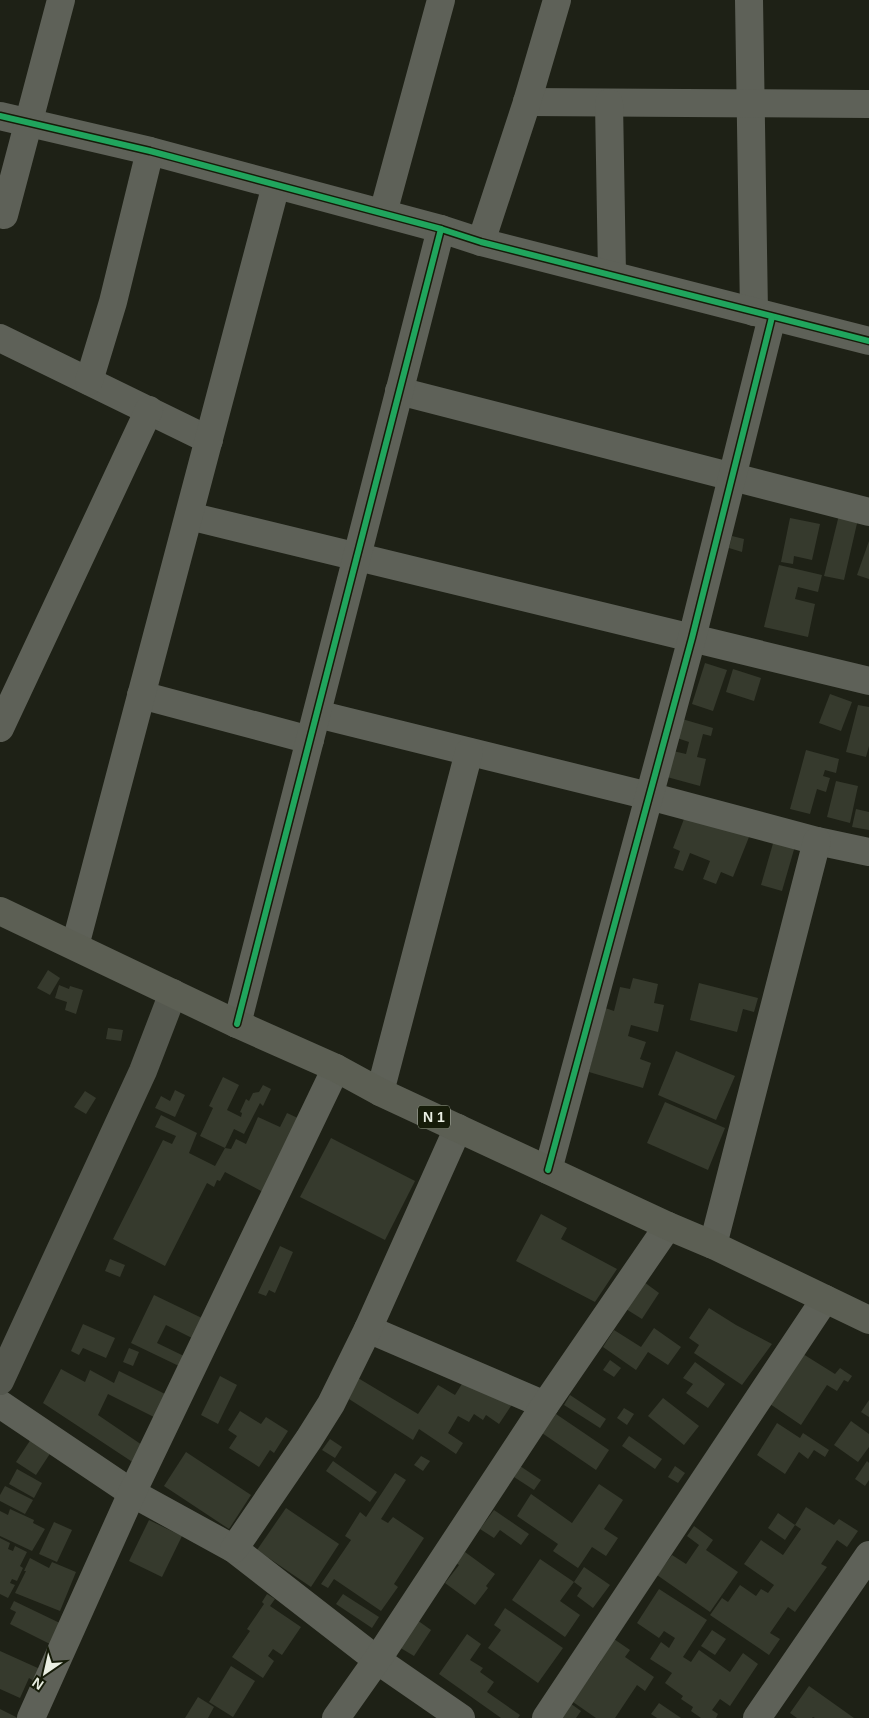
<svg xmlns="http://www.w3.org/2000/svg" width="869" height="1718" font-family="Helvetica,sans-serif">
	<rect width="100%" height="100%" fill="#1e2116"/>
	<g fill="#363a2d">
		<polygon points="839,515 858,519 844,580 824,576"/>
		<polygon points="790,518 820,524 812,560 794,556 793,564 781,562"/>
		<polygon points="732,536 744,539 742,552 729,548"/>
		<polygon points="869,541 869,579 857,575"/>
		<polygon points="779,565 822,575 818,592 798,587 795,599 815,604 808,637 764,627"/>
		<polygon points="705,663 727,670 713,711 692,704"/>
		<polygon points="733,669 761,678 754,701 726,692"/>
		<polygon points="830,694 852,702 841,731 819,723"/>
		<polygon points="858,705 869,707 869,746 866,757 846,752"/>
		<polygon points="682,719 713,728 711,736 703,734 697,757 706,759 700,786 667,777 673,751 686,754 689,742 677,738"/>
		<polygon points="806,750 839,759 836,773 825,770 823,776 830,778 826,792 817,789 810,814 790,809"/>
		<polygon points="836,781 858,786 850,823 827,817"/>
		<polygon points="856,809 869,812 869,830 852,827"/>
		<polygon points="687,811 749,837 733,877 721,872 716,884 703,879 710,861 690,853 683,871 674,868 680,851 673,848"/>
		<polygon points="774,840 795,846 782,891 761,885"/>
		<polygon points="48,970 60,978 50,995 37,988"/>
		<polygon points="633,978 658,984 654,1003 664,1005 658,1032 631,1025 628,1036 646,1042 640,1059 651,1063 643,1088 589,1072 605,1008 614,1011 620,987 630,989"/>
		<polygon points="699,983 758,998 754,1012 743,1009 737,1032 690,1020"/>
		<polygon points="59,985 69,989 70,986 83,990 76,1014 65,1010 67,1002 55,998"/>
		<polygon points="108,1028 123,1030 121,1041 106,1039"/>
		<polygon points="676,1051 735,1076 716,1120 658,1095"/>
		<polygon points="223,1077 239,1085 227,1110 241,1117 242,1113 240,1112 246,1099 249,1101 253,1093 259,1092 263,1085 271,1089 263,1106 260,1103 244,1134 234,1129 225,1148 200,1136 213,1108 209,1106"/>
		<polygon points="175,1090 185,1095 175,1117 155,1108 161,1096 170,1101"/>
		<polygon points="85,1091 96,1098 86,1114 74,1107"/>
		<polygon points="665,1102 725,1128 708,1170 647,1143"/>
		<polygon points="287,1113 302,1120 265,1193 225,1172 220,1181 217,1180 214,1187 207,1183 165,1266 113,1239 163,1140 172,1144 176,1136 155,1127 161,1115 197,1133 189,1153 215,1166 225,1148 231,1149 236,1139 246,1144 258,1117 280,1127"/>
		<polygon points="331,1138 415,1181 385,1240 300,1197"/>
		<polygon points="541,1214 567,1228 561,1239 617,1269 595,1302 516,1261"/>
		<polygon points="280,1246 293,1252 275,1293 269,1290 266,1296 258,1293"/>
		<polygon points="110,1259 125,1265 120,1277 105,1271"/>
		<polygon points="644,1282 659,1293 642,1319 626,1309"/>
		<polygon points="154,1295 206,1320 196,1340 166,1325 157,1343 186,1357 181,1367 131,1343"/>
		<polygon points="709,1308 736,1325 772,1344 742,1385 694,1353 699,1345 689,1338"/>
		<polygon points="83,1324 115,1338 106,1358 83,1348 79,1355 71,1351"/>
		<polygon points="654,1328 681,1347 668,1365 648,1352 636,1370 603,1347 614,1330 641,1347"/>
		<polygon points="129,1348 139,1352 133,1366 123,1362"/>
		<polygon points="803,1354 835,1374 840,1368 852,1376 848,1382 844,1380 837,1391 827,1385 801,1425 770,1404"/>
		<polygon points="610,1360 621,1368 614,1377 603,1370"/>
		<polygon points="695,1362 725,1384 708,1408 686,1393 693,1384 683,1378"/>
		<polygon points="61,1369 85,1382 90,1370 114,1383 119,1371 169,1396 158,1419 108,1394 98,1415 145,1447 137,1465 43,1403"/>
		<polygon points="220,1376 237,1385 218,1424 201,1415"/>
		<polygon points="358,1378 418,1414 438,1385 455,1395 465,1379 513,1403 499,1424 486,1415 483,1420 474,1414 469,1422 458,1416 448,1433 463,1443 456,1454 419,1429 413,1440 349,1399"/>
		<polygon points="570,1395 606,1419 600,1428 564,1405"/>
		<polygon points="663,1398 699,1426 684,1445 648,1416"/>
		<polygon points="869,1400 869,1417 861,1412"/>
		<polygon points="624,1408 634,1414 627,1425 617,1418"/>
		<polygon points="240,1411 261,1424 266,1417 288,1431 274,1453 270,1450 259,1467 229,1448 237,1436 228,1430"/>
		<polygon points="556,1414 609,1450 596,1470 542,1433"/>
		<polygon points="851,1421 869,1434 869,1447 858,1462 834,1445"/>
		<polygon points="777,1423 800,1438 803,1433 829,1450 825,1457 814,1450 808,1459 799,1452 785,1474 757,1455"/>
		<polygon points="33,1436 53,1449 36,1475 16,1462"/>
		<polygon points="629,1436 662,1459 655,1469 622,1446"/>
		<polygon points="330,1439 342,1447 335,1458 322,1450"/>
		<polygon points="186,1452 251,1495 229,1529 164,1486"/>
		<polygon points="421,1456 430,1461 423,1471 414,1465"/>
		<polygon points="333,1461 377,1492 370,1502 326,1471"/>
		<polygon points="867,1461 869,1463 869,1480 865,1486 855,1479"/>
		<polygon points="520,1466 541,1480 534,1490 514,1477"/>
		<polygon points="675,1466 685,1473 678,1483 668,1477"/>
		<polygon points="17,1469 42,1483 34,1498 9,1484"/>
		<polygon points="395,1473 406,1480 381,1519 388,1523 393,1517 424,1538 394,1584 398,1587 381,1611 334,1579 328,1588 321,1584 351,1540 345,1536 360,1512 366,1517"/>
		<polygon points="599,1484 623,1500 604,1529 618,1538 606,1556 592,1547 578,1568 553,1551 558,1544 517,1516 531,1494 572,1523"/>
		<polygon points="5,1486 33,1500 25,1514 0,1501 0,1495"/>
		<polygon points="806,1507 834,1525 839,1519 858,1531 847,1547 837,1540 821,1564 827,1567 795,1612 788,1607 770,1633 780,1639 769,1655 710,1615 722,1598 728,1602 740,1585 756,1596 761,1589 768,1593 774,1585 744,1564 761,1540 783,1555 801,1529 795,1525"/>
		<polygon points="286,1508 339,1544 311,1587 257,1550"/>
		<polygon points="10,1509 34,1520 33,1523 45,1529 32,1551 0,1536 0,1511 8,1515"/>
		<polygon points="494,1510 529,1534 521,1545 500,1530 494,1538 480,1529"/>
		<polygon points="778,1513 795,1525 785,1540 768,1528"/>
		<polygon points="149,1520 182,1536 162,1577 129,1561"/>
		<polygon points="54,1522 72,1530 57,1562 39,1554"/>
		<polygon points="694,1526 713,1540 706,1550 738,1572 710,1612 657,1575 672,1555 686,1564 699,1545 687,1536"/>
		<polygon points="0,1538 10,1543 8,1549 13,1551 15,1546 27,1552 20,1566 23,1568 17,1581 12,1579 10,1583 15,1585 8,1598 0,1594"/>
		<polygon points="465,1552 495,1574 486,1586 488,1588 475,1605 445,1583 459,1565 456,1563"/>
		<polygon points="30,1558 49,1568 52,1562 76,1572 60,1611 15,1593 26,1571 24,1571"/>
		<polygon points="540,1559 574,1582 584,1567 610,1585 593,1608 577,1596 582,1588 574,1582 560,1601 580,1615 565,1637 512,1600"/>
		<polygon points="659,1589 707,1620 683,1657 691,1662 699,1650 730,1672 743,1653 758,1664 730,1706 720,1699 712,1710 718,1714 716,1718 701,1718 691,1711 693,1707 681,1699 683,1696 665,1683 672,1673 650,1659 661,1642 669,1648 675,1638 664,1631 659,1638 637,1623"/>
		<polygon points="267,1594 275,1599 270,1606 301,1627 282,1655 273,1649 268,1656 274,1661 263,1678 232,1657 250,1631 247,1629 264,1604 262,1602"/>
		<polygon points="343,1594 379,1617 372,1628 336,1604"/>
		<polygon points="14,1601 64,1625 54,1646 10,1624 16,1612 10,1609"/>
		<polygon points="505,1608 563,1648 538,1683 488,1648 501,1630 494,1625"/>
		<polygon points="417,1620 431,1630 414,1656 399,1647"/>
		<polygon points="712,1630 726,1639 715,1655 701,1646"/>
		<polygon points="467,1634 481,1644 470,1660 483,1668 480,1672 494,1682 487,1692 520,1715 518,1718 501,1718 439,1674"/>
		<polygon points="611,1637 630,1650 625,1657 654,1677 645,1691 637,1685 615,1718 596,1718 573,1702 601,1661 597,1658"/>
		<polygon points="0,1651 40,1669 34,1681 29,1678 20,1698 0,1689"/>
		<polygon points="231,1666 255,1681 233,1717 209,1702"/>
		<polygon points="809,1686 854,1718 815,1718 813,1717 812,1718 797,1718 790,1713"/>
		<polygon points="198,1697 214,1707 208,1718 185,1718"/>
		<polygon points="567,1701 581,1711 576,1718 555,1718"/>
		<polygon points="659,1703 681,1718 657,1718 651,1714"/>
		<polygon points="0,1709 18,1718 0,1718"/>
	</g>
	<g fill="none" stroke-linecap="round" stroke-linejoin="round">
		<g stroke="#5e6158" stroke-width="28">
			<polyline points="749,0 754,312"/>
			<polyline points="527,102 869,104"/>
			<polyline points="609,103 612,274"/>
			<polyline points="0,116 150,151 441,229 481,242 869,341"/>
			<polyline points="383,213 441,0"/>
			<polyline points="4,215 61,0"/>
			<polyline points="481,242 527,102 557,0"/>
			<polyline points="0,338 209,440"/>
			<polyline points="89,381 113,302 150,151"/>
			<polyline points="399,391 869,512"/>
			<polyline points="189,516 869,681"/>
			<polyline points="141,695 310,740"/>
			<polyline points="317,714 649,796 817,841 869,852"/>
			<polyline points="0,728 149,410"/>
			<polyline points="75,946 276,185"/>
			<polyline points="237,1024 441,229"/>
			<polyline points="380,1092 469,752"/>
			<polyline points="548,1170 692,638 772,317"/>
			<polyline points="713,1245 817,841"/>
			<polyline points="368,1329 545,1405"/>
			<polyline points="0,1404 132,1493 234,1549 377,1660 461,1718"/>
			<polyline points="234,1549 309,1439 331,1404 368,1329 458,1128"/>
			<polyline points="31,1718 132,1493 336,1068"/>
			<polyline points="336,1718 377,1660 545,1405 668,1226"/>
			<polyline points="546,1718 825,1299"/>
			<polyline points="757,1718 869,1555"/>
		</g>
		<polyline stroke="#55584f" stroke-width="28" points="0,1381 143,1071 173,993"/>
		<polyline stroke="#5c5f54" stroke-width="28" points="0,911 237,1024 336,1068 380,1092 668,1226 713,1245 869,1320"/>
		<g stroke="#161c09" stroke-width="9">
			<g id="cycleway">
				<polyline points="0,116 150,151 441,229 481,242 869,341"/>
				<polyline points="237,1024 441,229"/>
				<polyline points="548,1170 692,638 772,317"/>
			</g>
		</g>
		<use href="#cycleway" stroke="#20a55d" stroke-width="6"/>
	</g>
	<g text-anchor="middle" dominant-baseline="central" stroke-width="4" stroke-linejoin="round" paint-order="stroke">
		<rect fill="#161c09" stroke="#aab0a2" stroke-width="1" x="418" y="1105.5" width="32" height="23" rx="4"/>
		<g font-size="14" font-weight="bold" fill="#eaefe3">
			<text x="434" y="1117">N 1</text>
		</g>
	</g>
	<g transform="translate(45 1673) rotate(214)" stroke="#161c09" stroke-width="4" paint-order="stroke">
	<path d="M0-4L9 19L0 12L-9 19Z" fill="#eaefe3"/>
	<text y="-8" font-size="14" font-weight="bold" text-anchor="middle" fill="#eaefe3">N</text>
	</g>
</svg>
